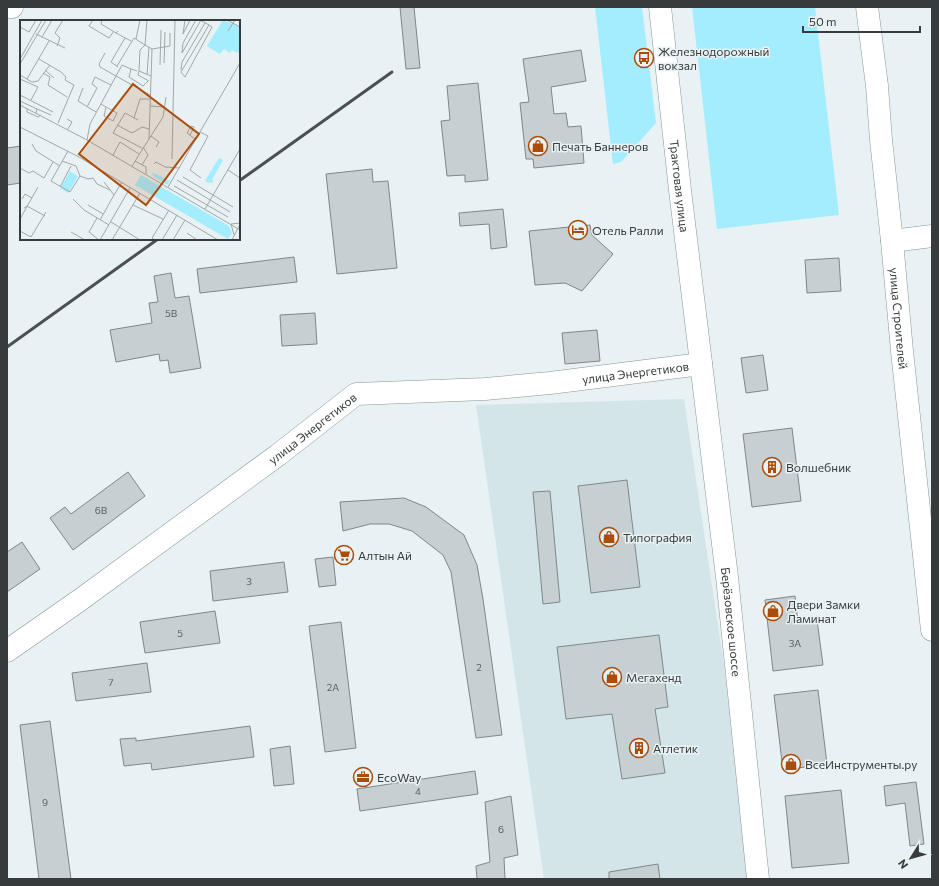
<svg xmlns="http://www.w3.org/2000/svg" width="939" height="886" font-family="Commissioner,sans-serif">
	<rect width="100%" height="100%" fill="#e8f1f3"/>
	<polygon fill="#d4e5e9" points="684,399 756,879 544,879 476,405"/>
	<g fill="#a4edfe">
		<polygon points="595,7 642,7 656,123 621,162 613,164"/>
		<polygon points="692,7 815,7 839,215 717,229"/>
	</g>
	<g fill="#c6cfd1" stroke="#7f8789">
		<polygon points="400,7 414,7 420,68 406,69"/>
		<polygon points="581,50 586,81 551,87 554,114 566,113 568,127 581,126 584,163 534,168 533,159 526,159 520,103 529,102 523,59"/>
		<polygon points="478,83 488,180 465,182 465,175 447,176 441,121 450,120 447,86"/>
		<polygon points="21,146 21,183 7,185 7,148"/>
		<polygon points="372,169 373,182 388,181 397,268 337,274 326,174"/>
		<polygon points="503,209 507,247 491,249 489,224 460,226 459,213"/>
		<polygon points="590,225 592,235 613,254 582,291 565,283 535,285 529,231"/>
		<polygon points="294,257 297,282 200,293 197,269"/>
		<polygon points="839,258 841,291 807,293 805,260"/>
		<polygon points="171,273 175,298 189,296 201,368 170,373 168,360 160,361 159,354 116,362 110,330 152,323 149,303 158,302 154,276"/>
		<polygon points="315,313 317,344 282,346 280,315"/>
		<polygon points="597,330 600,361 565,364 562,333"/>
		<polygon points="763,355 768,390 746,393 741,358"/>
		<polygon points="792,428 801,501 752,507 743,434"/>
		<polygon points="128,472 145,496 73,550 50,518 65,507 71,514"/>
		<polygon points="627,480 640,587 591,593 578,486"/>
		<polygon points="550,491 560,602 543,604 533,492"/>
		<polygon points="404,498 426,507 464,535 477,565 483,599 502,735 476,738 451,572 443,555 412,531 389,524 370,524 343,531 340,502"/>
		<polygon points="22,542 40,569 7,592 7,552"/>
		<polygon points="333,557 336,585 319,587 315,559"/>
		<polygon points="284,562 288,592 213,601 210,571"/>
		<polygon points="795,596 798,622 817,620 823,665 773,671 765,600"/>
		<polygon points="215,611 220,643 145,653 140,622"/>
		<polygon points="341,622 356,748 325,752 309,626"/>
		<polygon points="659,635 668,707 655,709 665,773 622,779 612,714 566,719 557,647"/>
		<polygon points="147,663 151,692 76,701 72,673"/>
		<polygon points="818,690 827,764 783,770 774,695"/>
		<polygon points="50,721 71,879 39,879 20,725"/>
		<polygon points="250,726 254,757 152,770 151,763 124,766 120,739 136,738 136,741"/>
		<polygon points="290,746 294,784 274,786 270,749"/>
		<polygon points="475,771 478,794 360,811 357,789"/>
		<polygon points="916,782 924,844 910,846 905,803 886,806 884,786"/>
		<polygon points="841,790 849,863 792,868 785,796"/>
		<polygon points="511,796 518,855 504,858 505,879 477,879 476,866 490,862 485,802"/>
		<polygon points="658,864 660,879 609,879 609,872"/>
	</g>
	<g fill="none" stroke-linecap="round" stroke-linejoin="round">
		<g stroke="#8c9496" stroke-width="23">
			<g id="minor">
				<polyline points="7,7 12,7"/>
				<polyline points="892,241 932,236"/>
				<path id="s1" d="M 7,651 L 80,600 L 278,455 L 356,394 L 485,389 L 550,383 L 701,364"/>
			</g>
		</g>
		<g stroke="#8c9496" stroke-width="23">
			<g id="major">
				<path id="s2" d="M 660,7 L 680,190 L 727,577 L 758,879"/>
				<path id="s3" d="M 867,7 L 877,86 L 881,140 L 892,241 L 902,351 L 932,630"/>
			</g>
		</g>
		<use href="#minor" stroke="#fff" stroke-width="22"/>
		<use href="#major" stroke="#fff" stroke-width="22"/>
		<g stroke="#4c5052" stroke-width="3">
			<polyline points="239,181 392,72"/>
			<polyline points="7,347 158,239"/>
		</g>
	</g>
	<defs>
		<g id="bus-ring" transform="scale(1)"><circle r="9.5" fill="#e8f1f3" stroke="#ad4b08" stroke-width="1.5"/><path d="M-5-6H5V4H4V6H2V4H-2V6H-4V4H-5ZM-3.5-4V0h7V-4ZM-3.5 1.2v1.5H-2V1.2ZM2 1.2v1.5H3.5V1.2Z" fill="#ad4b08"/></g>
		<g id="shop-ring" transform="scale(1)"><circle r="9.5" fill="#e8f1f3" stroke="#ad4b08" stroke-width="1.5"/><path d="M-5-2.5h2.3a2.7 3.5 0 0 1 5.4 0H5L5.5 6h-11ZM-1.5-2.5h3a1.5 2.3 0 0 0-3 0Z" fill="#ad4b08"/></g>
		<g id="hotel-ring" transform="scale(1)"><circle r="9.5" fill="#e8f1f3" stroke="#ad4b08" stroke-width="1.5"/><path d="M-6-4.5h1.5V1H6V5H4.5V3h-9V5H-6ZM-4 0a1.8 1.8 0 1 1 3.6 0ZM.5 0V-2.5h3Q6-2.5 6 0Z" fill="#ad4b08"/></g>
		<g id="building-ring" transform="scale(1)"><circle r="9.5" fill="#e8f1f3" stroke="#ad4b08" stroke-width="1.5"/><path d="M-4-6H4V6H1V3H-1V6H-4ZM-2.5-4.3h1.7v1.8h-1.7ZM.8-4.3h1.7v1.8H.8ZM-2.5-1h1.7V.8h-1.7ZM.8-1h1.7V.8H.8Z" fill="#ad4b08"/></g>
		<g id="supermarket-ring" transform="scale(1)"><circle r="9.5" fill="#e8f1f3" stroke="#ad4b08" stroke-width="1.5"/><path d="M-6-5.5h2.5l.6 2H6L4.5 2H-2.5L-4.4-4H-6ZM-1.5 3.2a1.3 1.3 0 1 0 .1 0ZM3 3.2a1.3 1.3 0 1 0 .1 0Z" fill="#ad4b08"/></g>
		<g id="office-ring" transform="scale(1)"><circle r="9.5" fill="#e8f1f3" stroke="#ad4b08" stroke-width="1.5"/><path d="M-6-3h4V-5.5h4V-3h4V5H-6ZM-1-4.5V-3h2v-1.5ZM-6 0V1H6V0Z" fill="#ad4b08"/></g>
	</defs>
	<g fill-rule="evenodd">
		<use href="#bus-ring" x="644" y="58"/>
		<use href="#shop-ring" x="538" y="146"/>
		<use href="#hotel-ring" x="578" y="230"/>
		<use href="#building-ring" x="772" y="467"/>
		<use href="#shop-ring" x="609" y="537"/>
		<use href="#supermarket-ring" x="344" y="555"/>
		<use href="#shop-ring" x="773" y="611"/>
		<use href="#shop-ring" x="612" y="677"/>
		<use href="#building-ring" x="639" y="748"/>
		<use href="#shop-ring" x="791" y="764"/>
		<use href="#office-ring" x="363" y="777"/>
	</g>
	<g text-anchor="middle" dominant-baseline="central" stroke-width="3" stroke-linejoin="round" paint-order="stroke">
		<g font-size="10" fill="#5b6061">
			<text x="171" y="313">5В</text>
			<text x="101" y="510">6В</text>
			<text x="249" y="581">3</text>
			<text x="180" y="633">5</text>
			<text x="795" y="643">3А</text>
			<text x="479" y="667">2</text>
			<text x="111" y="682">7</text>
			<text x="333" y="687">2А</text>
			<text x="418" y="791">4</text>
			<text x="45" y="802">9</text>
			<text x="501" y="829">6</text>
		</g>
		<g font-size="12" fill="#373b3c" stroke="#e8f1f3" text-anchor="start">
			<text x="658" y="51">Железнодорожный<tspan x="658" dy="14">вокзал</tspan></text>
			<text x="552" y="146">Печать Баннеров</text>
			<text x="592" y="230">Отель Ралли</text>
			<text x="786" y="467">Волшебник</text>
			<text x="623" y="537">Типография</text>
			<text x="358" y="555">Алтын Ай</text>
			<text x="787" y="604">Двери Замки<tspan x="787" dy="14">Ламинат</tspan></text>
			<text x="626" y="677">Мегахенд</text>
			<text x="653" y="748">Атлетик</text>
			<text x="805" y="764">ВсеИнструменты.ру</text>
			<text x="377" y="777">EcoWay</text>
		</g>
		<g font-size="12" fill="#373b3c" stroke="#e8f1f3">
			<text stroke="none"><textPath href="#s2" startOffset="180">Трактовая улица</textPath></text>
			<text stroke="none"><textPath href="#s3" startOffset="313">улица Строителей</textPath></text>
			<text stroke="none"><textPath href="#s1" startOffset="714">улица Энергетиков</textPath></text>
			<text stroke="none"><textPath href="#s1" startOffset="378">улица Энергетиков</textPath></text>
			<text stroke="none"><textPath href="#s2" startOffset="619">Берёзовское шоссе</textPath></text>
		</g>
	</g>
	<g transform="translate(20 20)">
		<rect width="220" height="220" fill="#e8f1f3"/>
		<path d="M 203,0 L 220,7 L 220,30 L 218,33 L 212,30 L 210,33 L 204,29 L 200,34 L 187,26 ZM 199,138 L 203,140 L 192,160 L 194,162 L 189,163 L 185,161 ZM 50,151 L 58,156 L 48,173 L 40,168 ZM 132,152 L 150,161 L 147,165 L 133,156 ZM 121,155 L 209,206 L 212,213 L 208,219 L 115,165 Z" fill="#a4edfe"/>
		<path fill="none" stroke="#a1a8aa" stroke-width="1" d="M 73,0 L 69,6 L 89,18 L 94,11M 82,0 L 81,4 L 96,13M 127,0 L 125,25 L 132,29 L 150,26 L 150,13M 165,0 L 163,14 L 170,0M 176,0 L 163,23 L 162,33 L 181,0M 180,0 L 189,5 L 192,7 L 165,57 L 161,52 L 189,5M 207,0 L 220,7M 0,7 L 9,12 L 16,0M 98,11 L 96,13 L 111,21M 208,11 L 215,0M 16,14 L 45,28M 22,17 L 32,0M 116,19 L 120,0M 37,26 L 40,18 L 35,13 L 43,0M 85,33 L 79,44 L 80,47 L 130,75M 0,39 L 22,0M 19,39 L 41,52 L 46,57 L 45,60 L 54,65 L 38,103M 144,43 L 145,12M 0,44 L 26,0M 140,45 L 141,10M 97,46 L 114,18 L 125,25 L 120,30 L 119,51 L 131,56M 98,47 L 91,42 L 105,18M 25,50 L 34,58M 161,50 L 162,42 L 185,3M 117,51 L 111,49 L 109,57 L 123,66 L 128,61M 119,51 L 118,55 L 129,61M 23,53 L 30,57 L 28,65 L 47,77M 0,55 L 12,62 L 18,61 L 30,45M 127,55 L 129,27M 0,59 L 18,67 L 11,80M 7,59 L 29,21M 63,68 L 58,81 L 76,92M 0,75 L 33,92M 0,81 L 17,89 L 16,93M 81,84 L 86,87 L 97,93 L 93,101 L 84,96 L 86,87M 0,85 L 67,120 L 220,210M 130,86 L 144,87M 67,87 L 77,68 L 72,64 L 75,57 L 91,65M 7,88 L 7,92 L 18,97 L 21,95M 17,89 L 31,95M 114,98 L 120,79 L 130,79M 47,99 L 52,102 L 48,109M 118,100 L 105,93 L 93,113 L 122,128M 97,105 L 112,113 L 122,107 L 129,109M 0,107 L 59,137 L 198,220M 180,112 L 188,116 L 170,150 L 181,158M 170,115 L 174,107 L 171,106 L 167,113 L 175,119M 131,116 L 139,122 L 136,127M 129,119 L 143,97 L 146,77M 67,120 L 70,104 L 102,45 L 111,49M 12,124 L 16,131 L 40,146M 48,131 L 31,161 L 50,172 L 60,156M 93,135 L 100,122 L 119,134M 152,139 L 155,0M 42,141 L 56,146 L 60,156 L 68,159 L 73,158 L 77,164 L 90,170M 115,141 L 126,147 L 126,154M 134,144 L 136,142 L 145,147 L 159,148M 122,145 L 128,135 L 123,127M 112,146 L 129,119 L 132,29M 0,148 L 9,153 L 13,151 L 24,158 L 33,142M 208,150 L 220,158M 163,157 L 213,187M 157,160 L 210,192M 154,166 L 208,197M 40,167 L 51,146M 148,167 L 220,43M 94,175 L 102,162M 2,179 L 5,174 L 12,178M 53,179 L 64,190 L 89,205M 68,185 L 83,194M 113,185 L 143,199M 4,188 L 7,186 L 25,196M 185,189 L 220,129M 77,198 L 69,212 L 79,220M 0,199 L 18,167M 80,200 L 94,175 L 84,162M 91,202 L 120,220M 0,211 L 11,217 L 26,192M 51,212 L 65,220M 167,213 L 177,220M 214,215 L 211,204 L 220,203M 80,220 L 110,168M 92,220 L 120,173M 135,220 L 132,218 L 149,190M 142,220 L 157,195M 153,220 L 165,200M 212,220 L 219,206"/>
		<path fill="#ad4b08" fill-opacity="0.15" stroke="#ad4b08" stroke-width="2" d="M 113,64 L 179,114 L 126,185 L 59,134 Z"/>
		<rect width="220" height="220" fill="none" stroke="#373b3c" stroke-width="2"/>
	</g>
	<rect width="939" height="886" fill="none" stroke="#373b3c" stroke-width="16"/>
	<g transform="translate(911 858) rotate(233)" stroke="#e8f1f3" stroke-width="3" paint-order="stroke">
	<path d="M0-3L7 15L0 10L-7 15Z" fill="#373b3c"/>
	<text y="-6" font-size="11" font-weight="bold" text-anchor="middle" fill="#373b3c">N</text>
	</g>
	<path d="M803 26v6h117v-6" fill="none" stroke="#373b3c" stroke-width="2"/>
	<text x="809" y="26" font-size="12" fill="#373b3c" stroke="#e8f1f3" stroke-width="3" paint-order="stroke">50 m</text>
</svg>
